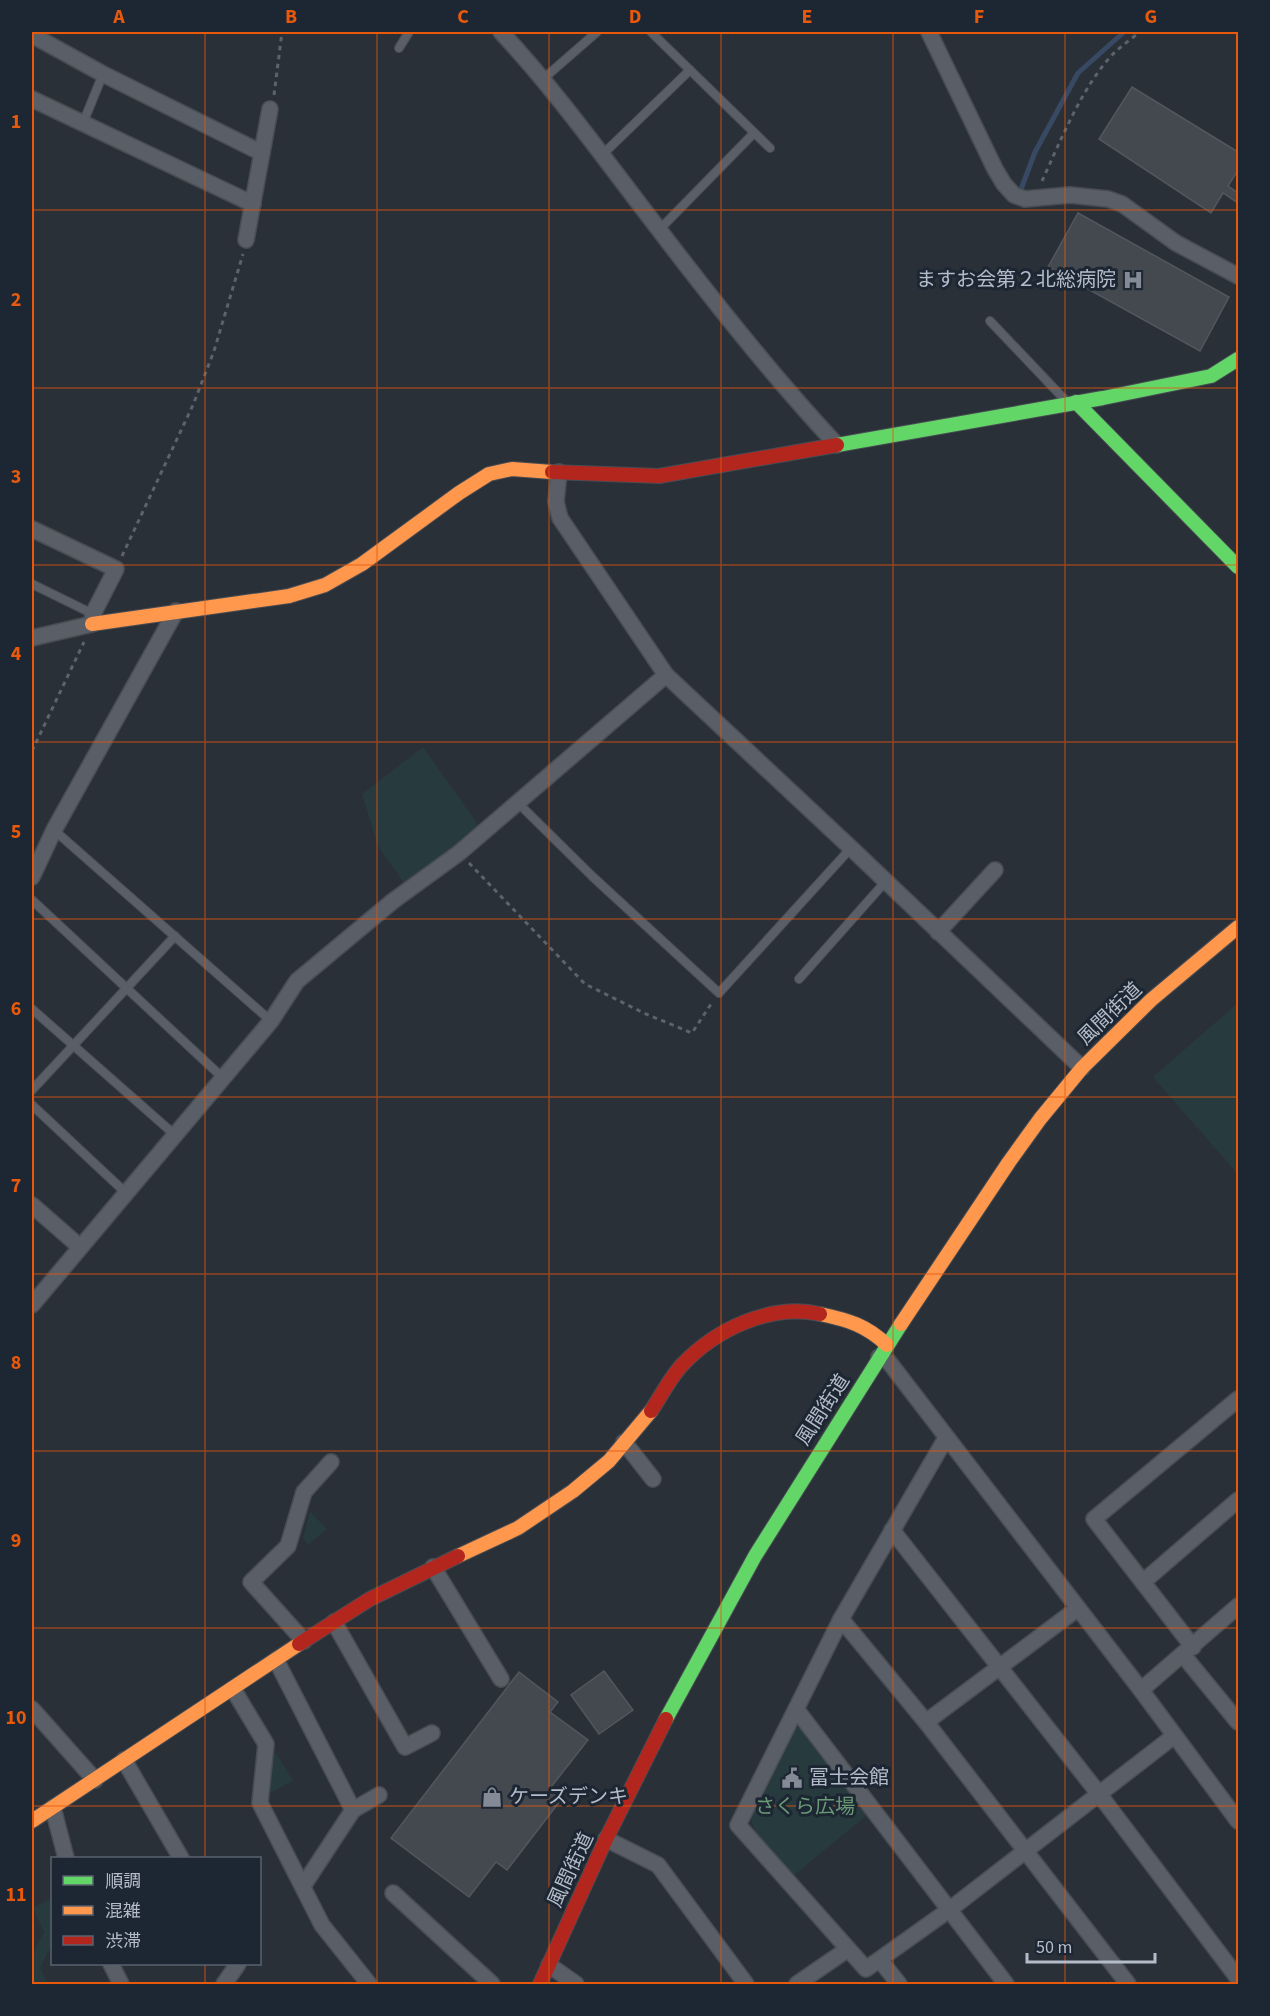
<svg xmlns="http://www.w3.org/2000/svg" width="1270" height="2016" font-family="'Source Sans 3','Noto Sans JP',sans-serif">
	<rect width="100%" height="100%" fill="#2a3038"/>
	<g fill="#273a3e">
		<polygon points="423,747 481,829 407,887 378,846 362,794"/>
		<polygon points="1238,1003 1238,1174 1153,1077"/>
		<polygon points="310,1512 327,1529 308,1545 303,1538"/>
		<polygon points="800,1727 867,1815 792,1877 754,1829 751,1819 794,1729"/>
		<polygon points="276,1753 293,1781 268,1794 273,1754"/>
		<polygon points="52,1898 52,1944 40,1968 48,1984 32,1984 32,1955 44,1932 33,1908"/>
	</g>
	<g fill="none" stroke-linecap="round" stroke-linejoin="round">
		<polyline stroke="#384963" stroke-width="5" points="1020,192 1035,152 1078,73 1124,32"/>
	</g>
	<g fill="#444950" stroke="#52575f" stroke-width="1.5">
		<polygon points="1132,87 1238,152 1238,170 1228,186 1238,193 1238,203 1223,193 1211,213 1099,139"/>
		<polygon points="1078,213 1229,297 1200,351 1048,267"/>
		<polygon points="604,1671 633,1710 599,1734 571,1695"/>
		<polygon points="519,1672 558,1702 550,1712 588,1740 551,1787 563,1797 507,1870 496,1862 469,1897 391,1838"/>
	</g>
	<g fill="none" stroke-linecap="round" stroke-linejoin="round">
		<g stroke="#484c53" stroke-width="10">
			<g id="lane">
				<polyline points="651,32 770,148"/>
				<polyline points="399,48 409,32"/>
				<polyline points="543,79 597,32"/>
				<polyline points="83,123 103,74"/>
				<polyline points="602,155 690,70"/>
				<polyline points="659,230 754,133"/>
				<polyline points="990,321 1067,402"/>
				<polyline points="32,584 93,614"/>
				<polyline points="518,803 593,877 719,993 851,848"/>
				<polyline points="54,830 271,1021"/>
				<polyline points="32,900 223,1078"/>
				<polyline points="799,979 886,881"/>
				<polyline points="32,1009 175,1135"/>
				<polyline points="32,1090 175,936"/>
				<polyline points="32,1105 126,1193"/>
			</g>
		</g>
		<g stroke="#484c53" stroke-width="18">
			<g id="street">
				<path d="M 501,32 C 558,93 606,161 657,227 C 714,302 773,377 837,445"/>
				<polyline points="929,32 995,169 1004,184 1014,195 1025,199 1070,195 1108,199 1122,204 1176,243 1238,276"/>
				<polyline points="32,35 103,74 262,153"/>
				<polyline points="32,99 253,204"/>
				<polyline points="246,240 270,109"/>
				<polyline points="559,472 556,502 560,518 666,675 851,848 1082,1068"/>
				<polyline points="32,529 116,569 93,614 92,624 32,638"/>
				<polyline points="32,877 54,830 176,611"/>
				<polyline points="938,932 995,870"/>
				<polyline points="32,1205 80,1247"/>
				<polyline points="32,1305 271,1021 297,981 393,901 459,853 666,675"/>
				<polyline points="879,1357 889,1362 1141,1690 1238,1821"/>
				<polyline points="946,1438 841,1619 738,1825 866,1969 949,1910 1174,1736"/>
				<polyline points="624,1442 653,1479"/>
				<polyline points="892,1530 1099,1794 1237,1977"/>
				<polyline points="433,1567 501,1679"/>
				<polyline points="1143,1582 1238,1500"/>
				<polyline points="841,1619 926,1722 1128,1984"/>
				<polyline points="334,1622 405,1747 432,1733"/>
				<polyline points="304,1641 251,1582 288,1546 304,1492 331,1462"/>
				<polyline points="1193,1647 1094,1519 1238,1399"/>
				<polyline points="1183,1655 1238,1722"/>
				<polyline points="276,1660 353,1810"/>
				<polyline points="233,1689 266,1744 260,1803 322,1925 369,1984"/>
				<polyline points="1141,1690 1238,1606"/>
				<polyline points="32,1709 95,1780"/>
				<polyline points="796,1709 1006,1984"/>
				<polyline points="926,1722 1077,1609"/>
				<polyline points="124,1760 181,1858"/>
				<polyline points="53,1808 66,1858"/>
				<polyline points="606,1839 658,1865 746,1984"/>
				<polyline points="303,1886 353,1810 379,1795"/>
				<polyline points="393,1893 492,1984"/>
				<polyline points="880,1960 899,1984"/>
				<polyline points="111,1964 121,1984"/>
				<polyline points="549,1965 576,1984"/>
				<polyline points="224,1984 238,1964"/>
				<polyline points="797,1984 848,1949"/>
			</g>
		</g>
		<g stroke="#484c53" stroke-width="16">
			<g id="fast">
				<polyline points="1076,402 1238,567"/>
				<polyline points="837,445 1103,398 1211,376 1238,359"/>
				<polyline points="666,1719 755,1556 901,1324"/>
			</g>
		</g>
		<g stroke="#484c53" stroke-width="16">
			<g id="slow">
				<polyline points="92,624 289,596 325,585 362,564 459,493 489,474 512,469 552,472"/>
				<path d="M 820,1314 C 848,1320 866,1325 887,1345"/>
				<polyline points="901,1324 1009,1162 1040,1119 1082,1068 1151,1000 1238,927"/>
				<polyline points="458,1556 518,1528 573,1491 609,1461 651,1411"/>
				<polyline points="32,1821 299,1644"/>
			</g>
		</g>
		<g stroke="#484c53" stroke-width="16">
			<g id="jam">
				<polyline points="552,472 659,476 837,445"/>
				<path d="M 651,1411 C 661,1396 670,1378 682,1365 C 716,1329 771,1303 820,1314"/>
				<polyline points="299,1644 370,1599 458,1556"/>
				<polyline points="540,1984 606,1839 666,1719"/>
			</g>
		</g>
		<g stroke="#5d636a" stroke-width="3" stroke-dasharray="4.5 4.5" stroke-linecap="butt">
			<polyline points="274,95 282,32"/>
			<path d="M 1042,181 C 1061,140 1083,84 1115,52 C 1123,45 1132,38 1140,32"/>
			<polyline points="122,556 193,405 214,351 243,254"/>
			<polyline points="32,751 84,642"/>
			<polyline points="469,863 585,984 646,1014 692,1033 713,1001"/>
		</g>
		<use href="#lane" stroke="#5a5e66" stroke-width="8"/>
		<use href="#street" stroke="#5a5e66" stroke-width="15"/>
		<use href="#fast" stroke="#63d668" stroke-width="14"/>
		<use href="#slow" stroke="#ff974d" stroke-width="14"/>
		<use href="#jam" stroke="#b3261e" stroke-width="14"/>
	</g>
	<path fill="none" stroke="#e8590c" stroke-width="1.5" stroke-opacity="0.55" d="M 205,32 L 205,1858M 377,32 L 377,1984M 549,32 L 549,1984M 721,32 L 721,1984M 893,32 L 893,1984M 1065,32 L 1065,1984M 32,210 L 1238,210M 32,388 L 1238,388M 32,565 L 1238,565M 32,742 L 1238,742M 32,919 L 1238,919M 32,1097 L 1238,1097M 32,1274 L 1238,1274M 32,1451 L 1238,1451M 32,1628 L 1238,1628M 32,1806 L 1238,1806M 205,1964 L 205,1984"/>
	<defs>
		<g id="hospital-bare" transform="scale(1.62)"><path d="M-5-5h3v3.5h4V-5h3V5h-3V1.5h-4V5h-3Z" fill="#848b96" stroke="#1d2633" stroke-width="2.5" paint-order="stroke"/></g>
		<g id="civic-bare" transform="scale(1.62)"><path d="M-.6-6.5H3V-4.5H.6V-3L4-1V1h2V6H-6V1h2V-1L-.6-3ZM-1.2 2.5V6h2.4V2.5Z" fill="#848b96" stroke="#1d2633" stroke-width="2.5" paint-order="stroke"/></g>
		<g id="shop-bare" transform="scale(1.62)"><path d="M-5-2.5h2.3a2.7 3.5 0 0 1 5.4 0H5L5.5 6h-11ZM-1.5-2.5h3a1.5 2.3 0 0 0-3 0Z" fill="#848b96" stroke="#1d2633" stroke-width="2.5" paint-order="stroke"/></g>
	</defs>
	<g fill-rule="evenodd">
		<use href="#hospital-bare" x="1133" y="280"/>
		<use href="#civic-bare" x="792" y="1778"/>
		<use href="#shop-bare" x="492" y="1797"/>
	</g>
	<g text-anchor="middle" dominant-baseline="central" stroke-width="6" stroke-linejoin="round" paint-order="stroke">
		<g font-size="20" fill="#b4bcc9" stroke="#1d2633" text-anchor="start">
			<text x="1116" y="280" text-anchor="end">ますお会第２北総病院</text>
			<text x="809" y="1778">冨士会館</text>
			<text x="509" y="1797">ケーズデンキ</text>
		</g>
		<g font-size="20" fill="#b4bcc9" stroke="#1d2633">
			<text transform="translate(1110 1014) rotate(-44)">風間街道</text>
			<text transform="translate(823 1410) rotate(-57)">風間街道</text>
			<text transform="translate(571 1870) rotate(-65)">風間街道</text>
		</g>
		<g font-size="20" fill="#6b9a76" stroke="#1d2633">
			<text x="805" y="1807">さくら広場</text>
		</g>
	</g>
	<rect width="1270" height="2016" fill="none" stroke="#1d2633" stroke-width="66"/>
	<rect x="51" y="1857" width="210" height="108" fill="#1d2633" stroke="#59626f" stroke-width="1.5"/>
	<rect x="63" y="1876" width="30" height="9" fill="#63d668" stroke="#59626f" stroke-width="1.5"/>
	<text x="105" y="1887" font-size="18" fill="#b4bcc9">順調</text>
	<rect x="63" y="1906" width="30" height="9" fill="#ff974d" stroke="#59626f" stroke-width="1.5"/>
	<text x="105" y="1917" font-size="18" fill="#b4bcc9">混雑</text>
	<rect x="63" y="1936" width="30" height="9" fill="#b3261e" stroke="#59626f" stroke-width="1.5"/>
	<text x="105" y="1947" font-size="18" fill="#b4bcc9">渋滞</text>
	<path d="M1027 1953v9h128v-9" fill="none" stroke="#b4bcc9" stroke-width="3"/>
	<text x="1036" y="1953" font-size="18" fill="#b4bcc9" stroke="#1d2633" stroke-width="4.5" paint-order="stroke">50 m</text>
	<rect x="33" y="33" width="1204" height="1950" fill="none" stroke="#e8590c" stroke-width="2"/>
	<g font-size="20" text-anchor="middle" font-weight="bold" fill="#e8590c">
		<text x="119" y="23">A</text>
		<text x="291" y="23">B</text>
		<text x="463" y="23">C</text>
		<text x="635" y="23">D</text>
		<text x="807" y="23">E</text>
		<text x="979" y="23">F</text>
		<text x="1151" y="23">G</text>
		<text x="16" y="128">1</text>
		<text x="16" y="306">2</text>
		<text x="16" y="483">3</text>
		<text x="16" y="660">4</text>
		<text x="16" y="838">5</text>
		<text x="16" y="1015">6</text>
		<text x="16" y="1192">7</text>
		<text x="16" y="1369">8</text>
		<text x="16" y="1547">9</text>
		<text x="16" y="1724">10</text>
		<text x="16" y="1901">11</text>
	</g>
</svg>
